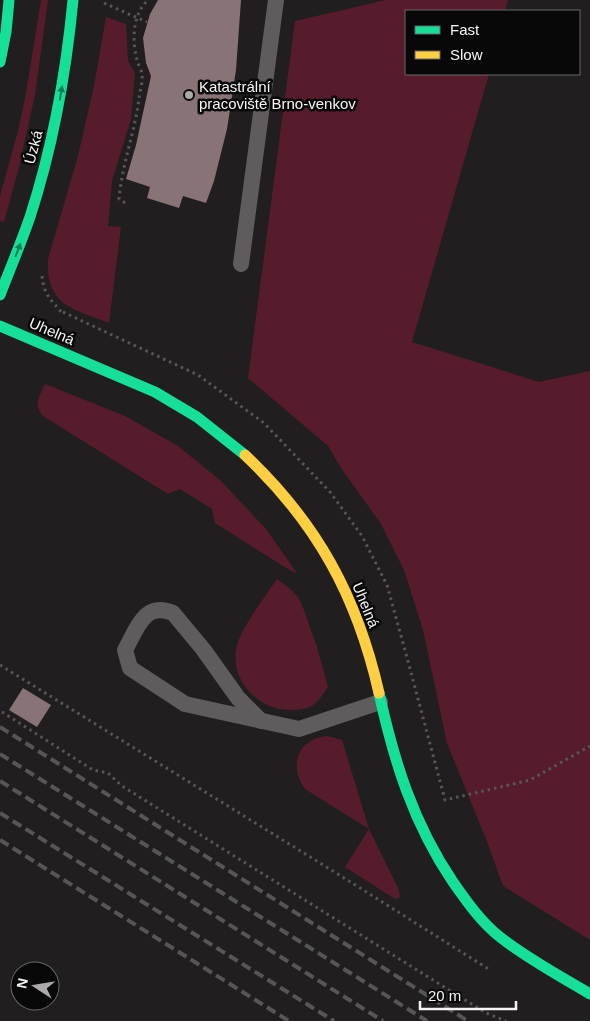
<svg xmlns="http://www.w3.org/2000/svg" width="590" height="1021" font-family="Arial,sans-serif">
	<rect width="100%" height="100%" fill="#201e1e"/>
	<g fill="#561c2c">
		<polygon points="41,0 48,0 35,95 19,167 4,222 0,221 0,196 18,131 26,93"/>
		<polygon points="386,0 508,0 505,11 406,11 406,74 489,74 412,342 539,382 590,371 590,940 503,886 486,839 447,743 423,630 404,570 381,524 341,468 328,446 248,378 295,21"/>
		<path d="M 106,17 L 126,24 L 128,61 L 135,73 L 131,119 L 112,181 L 108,226 L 121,227 L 109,323 C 73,309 45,305 48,259 L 78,156 L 94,86 Z"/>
		<path d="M 45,384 L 125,416 L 178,446 L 221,481 L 266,529 L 297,573 L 291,571 L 215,523 L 212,509 L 180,489 L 168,494 L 43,416 C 33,404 39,397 45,384 Z"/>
		<path d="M 277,579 L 289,588 L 298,597 L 304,610 L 317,647 L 328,687 C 323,694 318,703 310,707 C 305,709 297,710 291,710 C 259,710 231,682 236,650 C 239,630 265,597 277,579 Z"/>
		<path d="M 327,736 L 342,740 L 369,829 L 398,888 L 400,895 L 399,898 L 395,899 L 345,867 L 369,829 L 305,789 C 288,765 298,739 327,736 Z"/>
	</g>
	<g fill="#887377">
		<polygon points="158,0 241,0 236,70 227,129 214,181 206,203 183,196 179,208 147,198 150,187 126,179 136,145 151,76 146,63 143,38 150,14"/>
		<polygon points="23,688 51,705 37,727 9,710"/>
	</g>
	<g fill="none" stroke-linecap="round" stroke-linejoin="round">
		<g stroke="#585656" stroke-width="3" stroke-dasharray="2.5 4" stroke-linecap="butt">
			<polyline points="104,3 147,22"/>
			<path d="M 125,203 L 119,199 C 122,164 135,132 139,98 C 140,91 143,82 142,75 C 142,70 138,65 137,60 C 132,40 132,15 148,0"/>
			<path d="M 42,276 C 44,296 51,299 62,313"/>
			<polyline points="63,312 198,375 264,423 330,492 362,536 387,585 406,654 445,800 530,780 590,746"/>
			<polyline points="0,665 341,876 490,970"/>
			<polyline points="2,712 93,770 108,773 122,786 486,1013 506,1021"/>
		</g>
		<g stroke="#5e5c5c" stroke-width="16">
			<polyline points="241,264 276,0"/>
			<path d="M 261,721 L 238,698 L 203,649 L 173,613 C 144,601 137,629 125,650 L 130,668 L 185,704 L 299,729 L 380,702"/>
		</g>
		<g stroke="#16e098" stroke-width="11">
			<polyline points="0,62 6,32 9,0"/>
			<path d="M 0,295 C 10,269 21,243 30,217 C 53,146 66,74 73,0"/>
			<polyline points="0,326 155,392 197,417 245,455"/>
			<path d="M 379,693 C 394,761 413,823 453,882 C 467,902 481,922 500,937 C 528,959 560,976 590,994"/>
		</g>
		<path stroke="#ffcf43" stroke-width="11" d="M 245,455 C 317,523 357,596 379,693"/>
		<g stroke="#575656" stroke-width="4" stroke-dasharray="10 5" stroke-linecap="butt">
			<polyline points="0,727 468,1021"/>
			<polyline points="0,754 427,1021"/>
			<polyline points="0,781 383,1021"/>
			<polyline points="0,813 334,1021"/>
			<polyline points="0,840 289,1021"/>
		</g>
	</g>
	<defs><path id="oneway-solid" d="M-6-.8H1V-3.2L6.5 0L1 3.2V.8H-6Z" transform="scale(1.25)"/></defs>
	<g fill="#107f57">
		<use href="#oneway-solid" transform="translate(61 93) rotate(-81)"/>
		<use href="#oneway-solid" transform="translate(18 250) rotate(-69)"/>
	</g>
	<circle fill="#aca9a9" stroke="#090808" stroke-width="2" cx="189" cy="95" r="5"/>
	<g text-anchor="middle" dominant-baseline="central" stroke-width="5" stroke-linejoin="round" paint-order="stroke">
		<g font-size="15" fill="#f7f4f4" stroke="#090808" text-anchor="start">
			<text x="199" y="86">Katastrální<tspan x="199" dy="17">pracoviště Brno-venkov</tspan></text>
		</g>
		<g font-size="15" fill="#f7f4f4" stroke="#090808">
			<text transform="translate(33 147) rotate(-75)">Úzká</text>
			<text transform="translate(52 331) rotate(23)">Uhelná</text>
			<text transform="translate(366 605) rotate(68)">Uhelná</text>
		</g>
	</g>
	<rect x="405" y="10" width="175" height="65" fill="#090808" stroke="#686666"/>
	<rect x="415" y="26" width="25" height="8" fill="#16e098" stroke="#686666"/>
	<text x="450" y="35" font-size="15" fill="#f7f4f4">Fast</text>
	<rect x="415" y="51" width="25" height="8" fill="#ffcf43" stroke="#686666"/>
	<text x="450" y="60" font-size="15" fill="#f7f4f4">Slow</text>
	<g transform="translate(35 986) rotate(282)"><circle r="24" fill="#090808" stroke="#686666"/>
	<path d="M0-4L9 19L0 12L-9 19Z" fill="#aca9a9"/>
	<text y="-8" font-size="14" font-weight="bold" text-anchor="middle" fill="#f7f4f4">N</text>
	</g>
	<path d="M420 1001v8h96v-8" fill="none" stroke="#f7f4f4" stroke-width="2.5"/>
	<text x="428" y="1001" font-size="15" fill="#f7f4f4" stroke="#090808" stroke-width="4" paint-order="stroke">20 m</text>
</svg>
